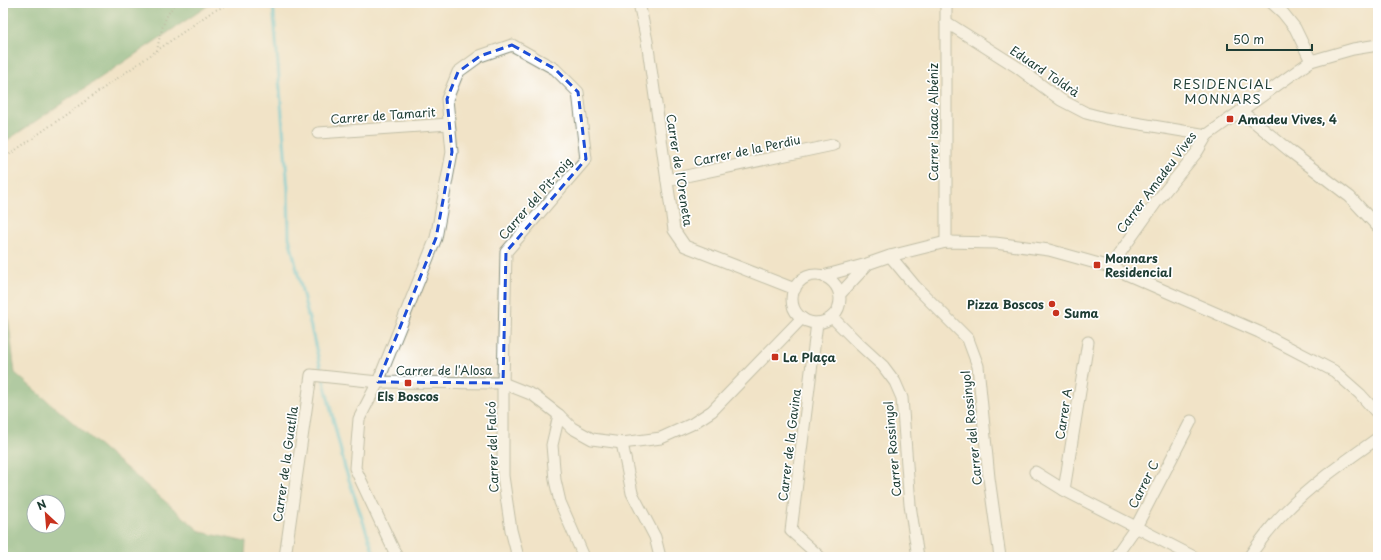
<svg xmlns="http://www.w3.org/2000/svg" width="1381" height="560" font-family="'Playpen Sans',sans-serif">
	<rect width="100%" height="100%" fill="#fff"/>
	<filter id="ink" filterUnits="userSpaceOnUse"><feTurbulence type="fractalNoise" baseFrequency=".025" numOctaves="2"/><feDisplacementMap in="SourceGraphic" scale="8" xChannelSelector="R" yChannelSelector="G"/><feConvolveMatrix kernelMatrix="1 2 1 2 8 2 1 2 1" color-interpolation-filters="sRGB"/></filter>
	<filter id="wash" filterUnits="userSpaceOnUse"><feTurbulence type="fractalNoise" baseFrequency=".012" numOctaves="4" result="noise"/><feDisplacementMap in="SourceGraphic" scale="16" xChannelSelector="R" yChannelSelector="G"/><feGaussianBlur stdDeviation="0.9" result="paint"/><feColorMatrix in="noise" values="0 0 0 0 0 0 0 0 0 0 0 0 0 0 0 0 0 1.4 0 .05"/><feComposite in="paint" operator="in"/></filter>
	<g filter="url(#wash)">
		<rect width="100%" height="100%" fill="#f1e3c7"/>
		<g fill="#65ac74" stroke="#427454" fill-rule="evenodd">
			<polygon points="3,3 212,3 3,143"/>
			<path d="M 3,275 L 15,373 L 201,532 L 246,542 L 245,557 L 3,557 ZM 34,502 L 58,502 L 58,526 L 34,526 Z"/>
		</g>
		<g fill="none" stroke-linecap="round" stroke-linejoin="round">
			<polyline stroke="#59c3d5" stroke-width="3.5" points="273,3 288,190 289,237 345,468 375,557"/>
		</g>
	</g>
	<g filter="url(#ink)">
		<g fill="none" stroke-linecap="round" stroke-linejoin="round">
			<g stroke="#88907e" stroke-width="13">
				<g id="minor">
					<polyline points="639,3 647,41 674,230 685,246 795,289"/>
					<polyline points="1272,3 1283,13 1295,28 1311,61"/>
					<polyline points="946,22 1017,67 1061,100 1086,113 1105,118 1207,135"/>
					<polyline points="1241,111 1291,152 1350,197 1378,227"/>
					<polyline points="318,133 449,124"/>
					<polyline points="667,180 833,145"/>
					<polyline points="946,242 946,3"/>
					<polyline points="890,256 915,286 968,339 978,366 989,478 1000,557"/>
					<polyline points="1110,267 1157,201 1197,152 1207,135 1311,61 1353,49 1378,45"/>
					<circle cx="816" cy="299" r="24"/>
					<polyline points="823,276 867,264 890,256 946,242 995,243 1049,250 1110,267 1259,332 1334,371 1360,394 1378,414"/>
					<polyline points="840,294 867,265"/>
					<polyline points="832,317 859,344 883,366 895,382 902,398 910,505 918,557"/>
					<polyline points="817,323 791,531 820,557"/>
					<polyline points="559,415 552,445 555,480 560,502 584,557"/>
					<polyline points="622,443 632,493 655,537 660,557"/>
					<polyline points="1035,472 1064,490 1194,557"/>
					<polyline points="1064,490 1088,342"/>
					<polyline points="285,557 311,375 378,382 503,383 533,395 559,415 572,428 592,439 622,443 661,438 692,424 712,411 802,318"/>
					<polyline points="397,557 355,468 359,419 378,382 436,238 452,152 447,99 458,72 480,56 512,45 555,69 578,92 586,159 506,252 503,383 503,476 511,530 518,557"/>
					<polyline points="1115,557 1136,527 1191,421"/>
					<path d="M 1249,557 C 1260,541 1272,525 1286,511 C 1313,483 1346,461 1378,438"/>
				</g>
			</g>
			<g stroke="#88907e" stroke-width="2" stroke-dasharray="1 3" stroke-linecap="butt">
				<path d="M 157,51 C 160,34 164,14 177,3"/>
				<polyline points="3,159 213,11 233,3"/>
			</g>
			<use href="#minor" stroke="#fff" stroke-width="11"/>
		</g>
	</g>
	<path d="M0 0H1381V560H0ZM 512,45 L 555,69 L 578,92 L 586,159 L 506,252 L 503,383 L 378,382 L 436,238 L 452,152 L 447,99 L 458,72 L 480,56 Z" fill="#f1e3c7" fill-opacity=".55" fill-rule="evenodd"/>
	<path fill="none" stroke="#1d4ed8" stroke-width="3" stroke-dasharray="8 5" stroke-linejoin="round" d="M 512,45 L 555,69 L 578,92 L 586,159 L 506,252 L 503,383 L 378,382 L 436,238 L 452,152 L 447,99 L 458,72 L 480,56 Z"/>
	<g fill="#c8321e" stroke="#fff" stroke-width="1.5">
		<rect x="1226" y="115" width="8" height="8" rx="2"/>
		<rect x="1093" y="261" width="8" height="8" rx="2"/>
		<circle cx="1052" cy="304" r="4"/>
		<circle cx="1056" cy="313" r="4"/>
		<rect x="771" y="353" width="8" height="8" rx="2"/>
		<rect x="404" y="379" width="8" height="8" rx="2"/>
	</g>
	<g text-anchor="middle" dominant-baseline="central" stroke-width="3.5" stroke-linejoin="round" paint-order="stroke">
		<g font-size="12" fill="#1f3d34" stroke="#fff">
			<text transform="translate(1045 71) rotate(34)">Eduard Toldrà</text>
			<text transform="translate(383 115) rotate(-4)">Carrer de Tamarit</text>
			<text transform="translate(933 122) rotate(-90)">Carrer Isaac Albéniz</text>
			<text transform="translate(747 150) rotate(-12)">Carrer de la Perdiu</text>
			<text transform="translate(680 170) rotate(81)">Carrer de l'Oreneta</text>
			<text transform="translate(1156 182) rotate(-53)">Carrer Amadeu Vives</text>
			<text transform="translate(535 198) rotate(-49)">Carrer del Pit-roig</text>
			<text x="444" y="370">Carrer de l'Alosa</text>
			<text transform="translate(1063 414) rotate(-81)">Carrer A</text>
			<text transform="translate(971 428) rotate(-96)">Carrer del Rossinyol</text>
			<text transform="translate(789 445) rotate(-83)">Carrer de la Gavina</text>
			<text transform="translate(492 447) rotate(-92)">Carrer del Falcó</text>
			<text transform="translate(892 449) rotate(-95)">Carrer Rossinyol</text>
			<text transform="translate(285 464) rotate(-82)">Carrer de la Guatlla</text>
			<text transform="translate(1143 484) rotate(-63)">Carrer C</text>
		</g>
		<g font-size="12" font-weight="bold" fill="#1f3d34" stroke="#fff" text-anchor="start">
			<text x="1238" y="119">Amadeu Vives, 4</text>
			<text x="1105" y="258">Monnars<tspan x="1105" dy="14">Residencial</tspan></text>
			<text x="1044" y="304" text-anchor="end">Pizza Boscos</text>
			<text x="1064" y="313">Suma</text>
			<text x="783" y="357">La Plaça</text>
			<text x="408" y="396" text-anchor="middle">Els Boscos</text>
		</g>
		<g font-size="13" letter-spacing="1" fill="#1f3d34" stroke="#fff">
			<text x="1223" y="83">RESIDENCIAL<tspan x="1223" dy="15">MONNARS</tspan></text>
		</g>
	</g>
	<rect width="1381" height="560" fill="none" stroke="#fff" stroke-width="16"/>
	<g transform="translate(46 514) rotate(334)"><circle r="19" fill="#ffffff" stroke="#a5b1ae"/>
	<path d="M0-3L7 15L0 10L-7 15Z" fill="#c8321e"/>
	<text y="-6" font-size="11" font-weight="bold" text-anchor="middle" fill="#1f3d34">N</text>
	</g>
	<path d="M1227 44v6h85v-6" fill="none" stroke="#1f3d34" stroke-width="2"/>
	<text x="1233" y="44" font-size="12" fill="#1f3d34" stroke="#ffffff" stroke-width="3" paint-order="stroke">50 m</text>
</svg>
